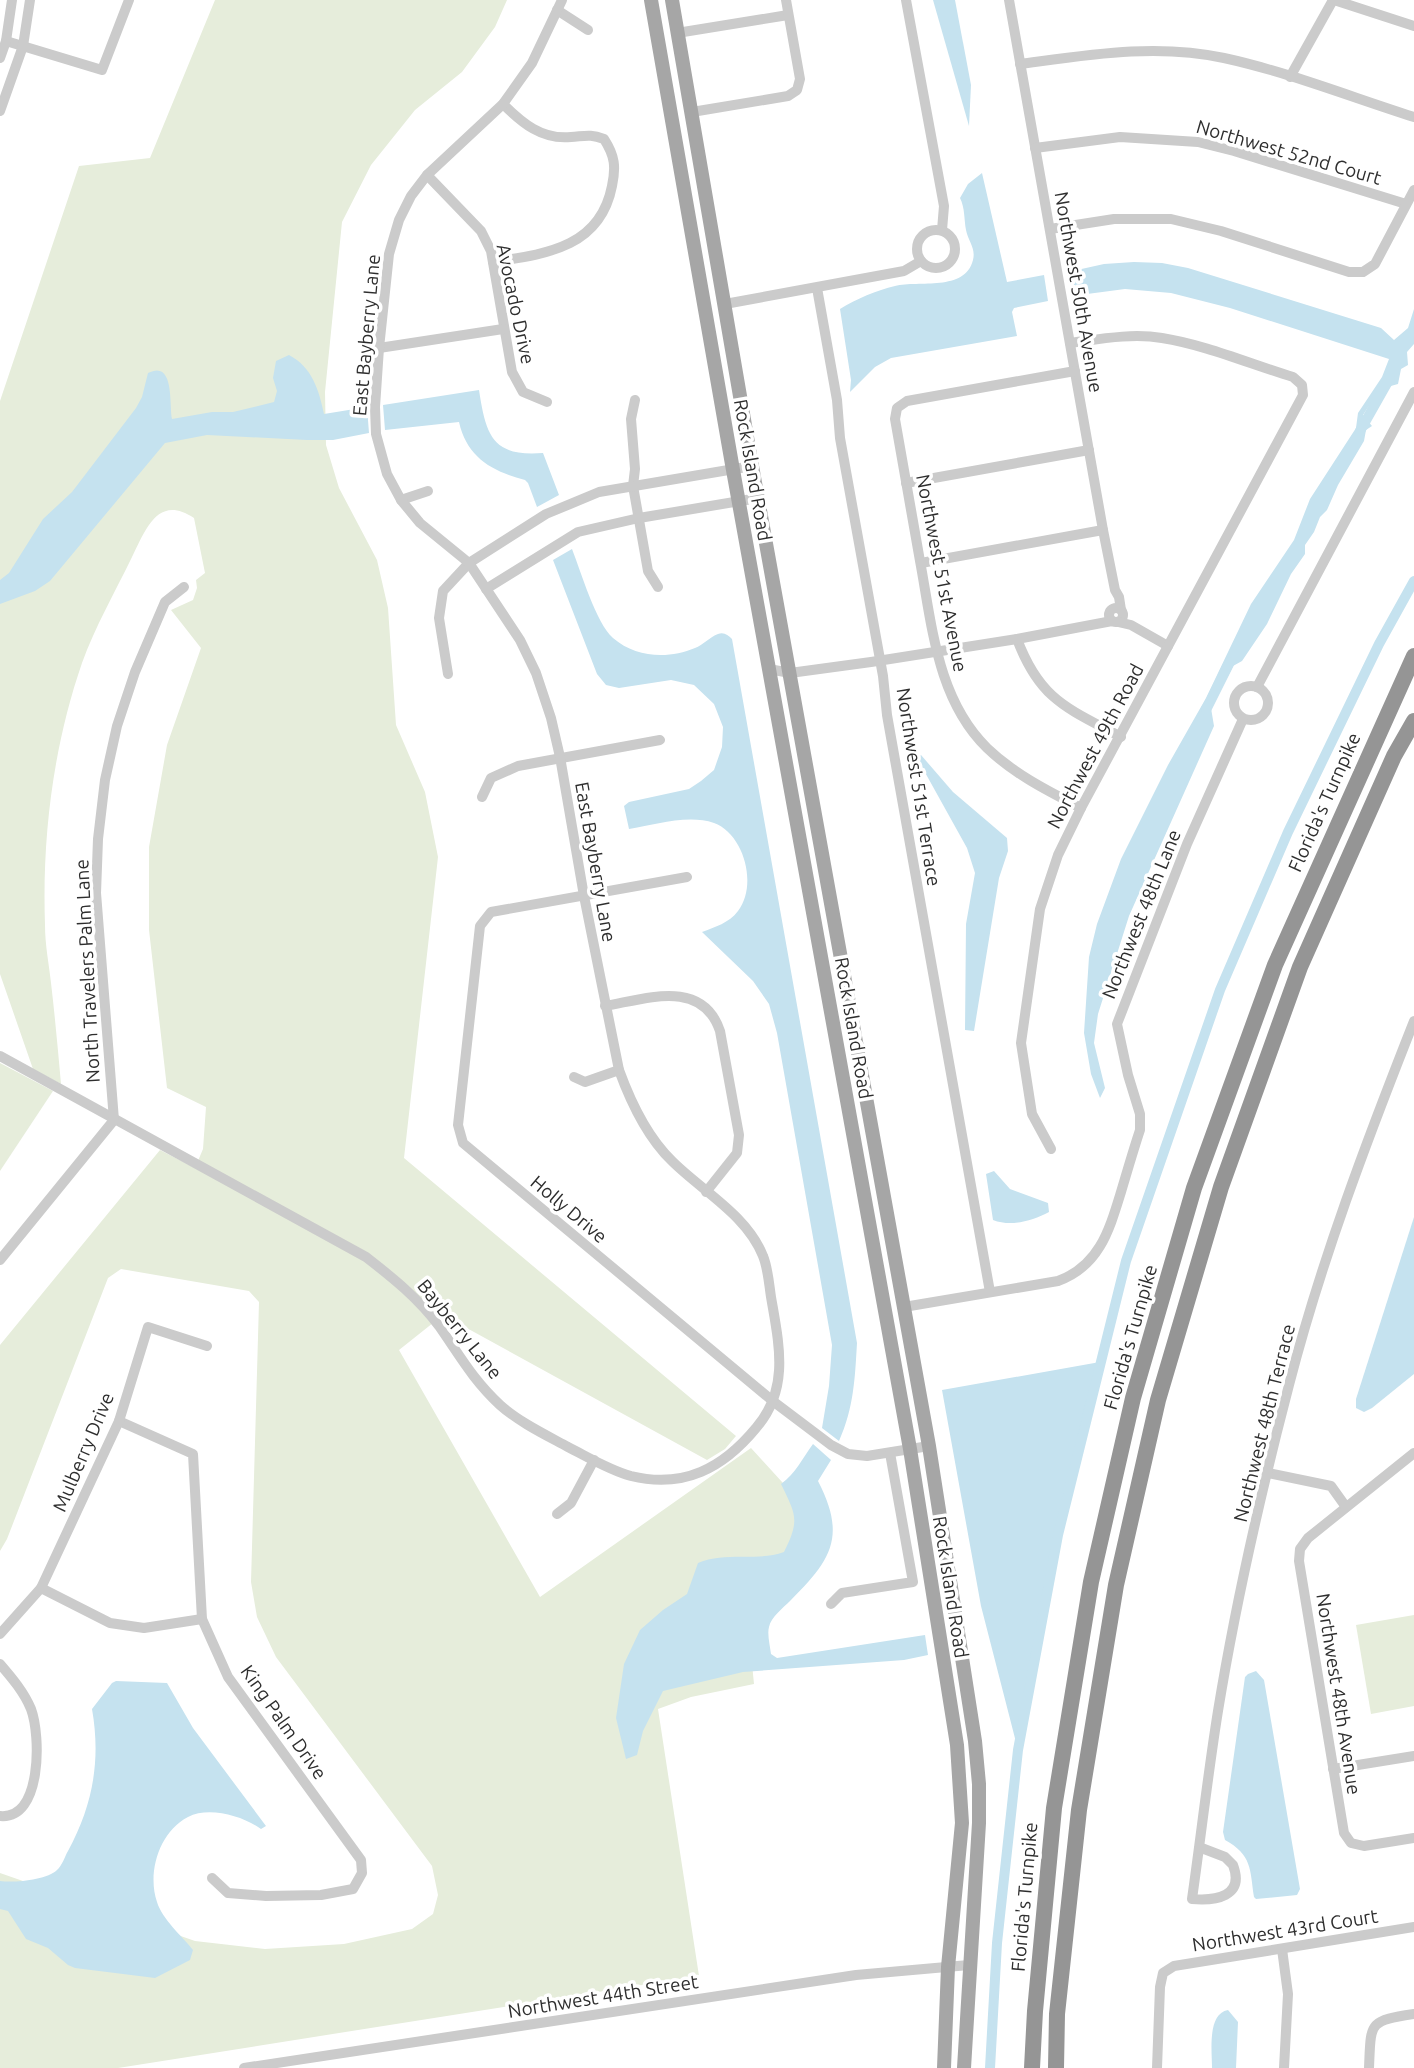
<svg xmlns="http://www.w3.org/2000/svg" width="1414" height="2068" font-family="Ubuntu,sans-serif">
	<rect width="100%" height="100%" fill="#fff"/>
	<g fill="#e6eddb">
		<path d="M 215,0 L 507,0 L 495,27 L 462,72 L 415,110 L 371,165 L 342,222 L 325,392 L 326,445 L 339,488 L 377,560 L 388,608 L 396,725 L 425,792 L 438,857 L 404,1158 L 736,1436 L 725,1449 L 707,1460 L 443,1315 L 399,1350 L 540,1597 L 751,1448 L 813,1516 L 750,1644 L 754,1684 L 691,1697 L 658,1709 L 699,1976 L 118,2068 L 0,2068 L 0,1873 L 195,1941 L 265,1949 L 344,1944 L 412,1929 L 433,1914 L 438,1895 L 432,1866 L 276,1657 L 257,1617 L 251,1582 L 259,1302 L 249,1291 L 121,1269 L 108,1278 L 7,1539 L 0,1551 L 0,1345 L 160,1150 L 195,1168 L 203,1149 L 206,1107 L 167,1088 L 149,930 L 149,847 L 167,745 L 201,648 L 171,610 L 193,600 L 197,588 L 196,580 L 205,573 L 194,518 C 158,494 146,529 132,557 C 115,592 95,627 82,663 C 53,747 42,837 45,925 C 45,945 49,964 51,983 C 55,1017 58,1050 61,1084 L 33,1069 L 0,974 L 0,401 L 79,166 L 150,158 Z"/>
		<polygon points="0,1063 53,1091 0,1171"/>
		<polygon points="1414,1615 1414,1706 1371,1714 1356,1625"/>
	</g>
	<g fill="#c5e2ef">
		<polygon points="933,0 955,0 971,85 969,126"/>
		<path d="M 982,173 L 1007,282 L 1044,275 L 1048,301 L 1014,308 L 1012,312 L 1017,336 L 891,358 L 875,367 L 850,392 L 851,380 L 840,309 C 856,299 877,290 895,286 C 919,280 965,292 973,260 C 976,248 968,241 966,230 C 964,219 965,208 960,198 L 968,184 Z"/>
		<polygon points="1134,262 1162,263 1188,268 1381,328 1394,340 1408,328 1414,309 1414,344 1407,352 1408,365 1401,369 1398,384 1380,389 1363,415 1372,426 1366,430 1364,441 1338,485 1327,510 1320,517 1314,532 1305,545 1305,554 1291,574 1267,624 1242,661 1233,666 1228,676 1221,673 1209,697 1214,701 1211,708 1214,726 1129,916 1098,1014 1094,1043 1105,1088 1100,1098 1091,1074 1084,1033 1089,957 1097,924 1121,859 1168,765 1206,698 1251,604 1294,540 1310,499 1356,428 1358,413 1382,377 1389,359 1230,308 1171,293 1125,289 1072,296 1068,272 1104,264"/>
		<path d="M 289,355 C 312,367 319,390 324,414 L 367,407 L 369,433 L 333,440 L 307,440 L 207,435 L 165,443 L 50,581 L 35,591 L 0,604 L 0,580 L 9,573 L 43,519 L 72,492 L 136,408 L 142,397 L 148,373 C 175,359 169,405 172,419 L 212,412 L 233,412 L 274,402 L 277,391 L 273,378 L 276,361 Z"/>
		<path d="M 479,390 C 486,435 492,457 543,453 L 559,495 L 537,507 L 528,483 L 525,480 C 491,471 467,457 459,422 L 385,430 L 383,405 Z"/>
		<path d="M 572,549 C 581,572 596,623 613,638 C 636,658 669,659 695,648 C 703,645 710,637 718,634 C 724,632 728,635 732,639 L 857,1343 C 855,1377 854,1408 839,1441 L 822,1428 L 829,1386 L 832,1345 L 777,1033 L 769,1004 L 753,981 L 702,932 C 715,927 729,923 738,911 C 758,885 744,834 714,823 C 688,814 654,825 629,829 L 624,806 L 629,802 L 689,789 L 701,781 L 714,770 L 722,747 L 723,727 L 714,704 L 694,685 L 671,680 L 619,688 L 606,685 L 597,674 L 553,560 Z"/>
		<polygon points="921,755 953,792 1007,838 1008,851 999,878 974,1031 965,1030 966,924 975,873 967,848 917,758"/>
		<path d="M 994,1171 L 1010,1189 L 1048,1203 L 1049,1212 C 1032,1221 1011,1227 993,1220 L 986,1174 Z"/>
		<polygon points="1414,1217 1414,1374 1372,1408 1364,1412 1356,1408 1356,1399"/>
		<polygon points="1100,1362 1058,1535 1018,1750 981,1606 942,1390"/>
		<path d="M 813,1444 L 831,1460 L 818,1481 C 847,1537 831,1560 790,1601 C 783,1608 771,1617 769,1627 C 767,1634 770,1646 771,1654 L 777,1658 L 925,1635 L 928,1655 L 904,1660 L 743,1672 L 663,1691 L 643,1731 L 637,1755 L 626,1759 L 616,1718 L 624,1664 L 640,1630 L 663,1610 L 687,1594 L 698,1563 C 726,1551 756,1562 784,1552 C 800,1520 796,1515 781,1484 C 796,1473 802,1459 813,1444 Z"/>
		<path d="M 1256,1671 L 1264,1680 L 1300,1889 L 1297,1895 L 1256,1899 L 1254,1897 C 1250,1869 1252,1855 1225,1840 L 1223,1832 L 1245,1677 L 1248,1674 Z"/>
		<path d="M 116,1681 L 167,1683 L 193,1728 L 266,1826 L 261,1829 C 243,1816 209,1806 188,1817 C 159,1832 147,1873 157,1902 C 162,1919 182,1936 193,1950 L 190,1960 L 155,1978 L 75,1968 L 68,1965 L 48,1948 L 26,1939 L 8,1911 L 0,1909 L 0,1881 C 14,1883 47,1880 57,1870 C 62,1866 65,1856 68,1851 C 93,1805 101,1760 92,1709 L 112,1683 Z"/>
		<path d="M 1228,2010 L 1238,2022 L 1236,2068 L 1212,2068 C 1212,2051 1207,2014 1228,2010 Z"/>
	</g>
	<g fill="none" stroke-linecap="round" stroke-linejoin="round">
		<g stroke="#c5e2ef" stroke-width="10">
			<polyline points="1360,431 1390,378"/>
			<polyline points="1206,710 1230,662"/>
			<polyline points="990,2068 997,1943 1018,1750 1058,1535 1126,1261 1220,990 1288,832 1379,644 1414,581"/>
		</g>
		<g stroke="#cbcbcb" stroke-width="10">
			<polyline points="906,0 944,206 942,230"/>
			<polyline points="1009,0 1103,530 1115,590 1119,597 1121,610"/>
			<polyline points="1334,0 1414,26"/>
			<polyline points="557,10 588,30"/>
			<polyline points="677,33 788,15"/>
			<polyline points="6,41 102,70 129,0"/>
			<polyline points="0,58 6,41 12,0"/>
			<path d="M 1020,64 C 1087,55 1156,43 1224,58 C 1288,72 1351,97 1414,117"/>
			<polyline points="1290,77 1333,0"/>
			<polyline points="0,111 23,46 30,0"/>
			<polyline points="692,112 788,96 797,90 800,79 786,0"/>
			<polyline points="1035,148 1120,137 1198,142 1234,151 1406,204"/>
			<polyline points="427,175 481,231 491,251 512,372 523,392 547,402"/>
			<polyline points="1050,229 1114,219 1171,219 1221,231 1349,272 1363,272 1375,264 1414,190"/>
			<circle cx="936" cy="249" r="19"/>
			<path d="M 493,262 C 545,254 600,248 612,186 C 616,167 615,156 604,139 C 590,134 586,136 571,137 C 542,140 522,123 503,104"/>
			<polyline points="817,288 837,400 840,438 883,676 887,715 990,1292"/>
			<polyline points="725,304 904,271 921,261"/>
			<polyline points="379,348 503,329"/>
			<path d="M 1075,371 L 907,401 L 897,408 L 895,419 C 903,466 912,514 920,561 C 932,625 937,699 987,748 C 1014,774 1048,791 1081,808"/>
			<polyline points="635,400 631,419 635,469 633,486 648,571 658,587"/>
			<polyline points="906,483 1089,450"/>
			<polyline points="401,500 428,491"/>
			<polyline points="921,563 1103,530"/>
			<polyline points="486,589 578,532 639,518 758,498"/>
			<circle cx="1116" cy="615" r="7"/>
			<polyline points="1118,622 1131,625 1168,646"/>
			<path d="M 1017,639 C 1040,700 1067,708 1121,737"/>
			<polyline points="769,669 790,673 871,662 1017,639 1112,621"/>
			<polyline points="448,674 439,618 443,591 469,563 546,514 599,492 752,466"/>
			<circle cx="1251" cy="703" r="17"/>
			<polyline points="1257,687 1414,392"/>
			<polyline points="482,797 491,778 518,766 660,740"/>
			<polyline points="687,877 491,912 480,926 458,1125 463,1143 774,1402 831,1445 848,1454 867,1456 929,1446"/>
			<path d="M 605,1006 C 646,999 702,978 720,1031 L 739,1135 L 737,1153 L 706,1192"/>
			<path d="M 0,1056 L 366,1257 C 393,1278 418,1298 439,1326 C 460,1356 473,1380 500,1405 C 519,1422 546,1435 568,1447 C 588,1457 609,1470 631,1476 C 684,1489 723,1468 756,1428 C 790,1389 779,1344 771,1297 C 769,1284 768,1268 763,1256 C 747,1215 702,1191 672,1161 C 647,1137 631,1103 619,1070 L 584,896 L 560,757 L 551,718 L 536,673 L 520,640 L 469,563 L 420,523 L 401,500 L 387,474 L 376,434 L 375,407 L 379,348 L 389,254 L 399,220 L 411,196 L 427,175 L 503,104 L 532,63 L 562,0"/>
			<polyline points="574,1077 585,1082 619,1070"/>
			<path d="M 1051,1149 L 1032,1114 L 1021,1043 L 1040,909 L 1058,855 L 1081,808 L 1303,395 L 1302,385 L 1293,377 C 1250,364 1206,345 1162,338 C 1132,333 1100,339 1070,343"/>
			<polyline points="0,1260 114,1120 96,893 98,839 105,780 117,726 135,672 165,602 184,587"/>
			<path d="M 904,1307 L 1058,1281 C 1099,1266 1109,1231 1121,1192 C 1127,1172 1133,1151 1140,1130 L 1140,1114 L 1128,1075 L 1117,1024 L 1187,844 L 1243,719"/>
			<polyline points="119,1421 193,1454 202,1619 228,1677 361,1860 362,1873 353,1889 321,1895 266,1896 228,1893 212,1878"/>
			<polyline points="1414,1453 1308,1538 1300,1549 1299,1561 1344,1833 1351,1843 1364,1846 1414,1838"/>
			<polyline points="1268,1473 1331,1486 1346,1507"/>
			<polyline points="557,1514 571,1503 594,1460"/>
			<polyline points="41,1588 110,1623 144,1628 202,1619"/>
			<polyline points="831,1604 842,1593 913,1582 890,1453"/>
			<polyline points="0,1634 41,1588 119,1421 148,1327 207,1346"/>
			<path d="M 0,1664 C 12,1678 24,1692 31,1709 C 41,1736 42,1820 0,1816"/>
			<polyline points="1333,1769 1414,1756"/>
			<path d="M 1199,1847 L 1225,1857 L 1233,1865 C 1245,1897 1215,1901 1192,1899 C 1201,1836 1208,1773 1218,1711 C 1236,1601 1261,1492 1289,1385 C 1321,1261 1367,1140 1414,1021"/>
			<polyline points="1282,1949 1288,1994 1284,2068"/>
			<polyline points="244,2068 856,1975 969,1965"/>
			<polyline points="1157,2068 1160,1987 1163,1973 1174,1966 1414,1927"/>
			<path d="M 1369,2068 C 1371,2022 1368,2021 1414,2014"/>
		</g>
		<g stroke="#a6a6a6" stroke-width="14">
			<polyline points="651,0 733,470 910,1449 957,1745 962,1823 948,1967 944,2068"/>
			<polyline points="672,0 752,466 929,1446 975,1741 979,1784 979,1823 964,2068"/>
		</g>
		<g stroke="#959595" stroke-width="16">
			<polyline points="1032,2068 1035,2011 1054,1808 1091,1582 1133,1398 1194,1188 1275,965 1414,656"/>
			<polyline points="1056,2068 1057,2014 1079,1810 1116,1585 1158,1400 1221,1187 1300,967 1394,756 1414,721"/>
		</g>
	</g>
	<g text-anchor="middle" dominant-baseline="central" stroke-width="7" stroke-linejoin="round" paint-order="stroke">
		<g font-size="19" fill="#2e2e2e" stroke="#fff">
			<text transform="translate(1289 152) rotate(16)">Northwest 52nd Court</text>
			<text transform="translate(1079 292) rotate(80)">Northwest 50th Avenue</text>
			<text transform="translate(516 304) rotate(78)">Avocado Drive</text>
			<text transform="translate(366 335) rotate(-85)">East Bayberry Lane</text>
			<text transform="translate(753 470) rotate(80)">Rock Island Road</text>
			<text transform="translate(942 573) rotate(79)">Northwest 51st Avenue</text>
			<text transform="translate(1095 746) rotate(-62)">Northwest 49th Road</text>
			<text transform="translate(919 787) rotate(81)">Northwest 51st Terrace</text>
			<text transform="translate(1324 802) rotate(-66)">Florida's Turnpike</text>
			<text transform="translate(596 862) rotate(80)">East Bayberry Lane</text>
			<text transform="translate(1141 914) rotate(-68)">Northwest 48th Lane</text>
			<text transform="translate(87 971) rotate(-93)">North Travelers Palm Lane</text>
			<text transform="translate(854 1028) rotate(80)">Rock Island Road</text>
			<text transform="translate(569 1209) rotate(40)">Holly Drive</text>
			<text transform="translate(460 1329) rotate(51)">Bayberry Lane</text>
			<text transform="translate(1130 1337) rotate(-74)">Florida's Turnpike</text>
			<text transform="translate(1264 1423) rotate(-76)">Northwest 48th Terrace</text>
			<text transform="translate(83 1452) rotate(-67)">Mulberry Drive</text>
			<text transform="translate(951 1587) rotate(81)">Rock Island Road</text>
			<text transform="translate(1339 1694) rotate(81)">Northwest 48th Avenue</text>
			<text transform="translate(284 1722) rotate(55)">King Palm Drive</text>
			<text transform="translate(1024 1897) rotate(-85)">Florida's Turnpike</text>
			<text transform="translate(1285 1930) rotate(-9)">Northwest 43rd Court</text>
			<text transform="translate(603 1996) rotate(-9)">Northwest 44th Street</text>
		</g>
	</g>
</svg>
